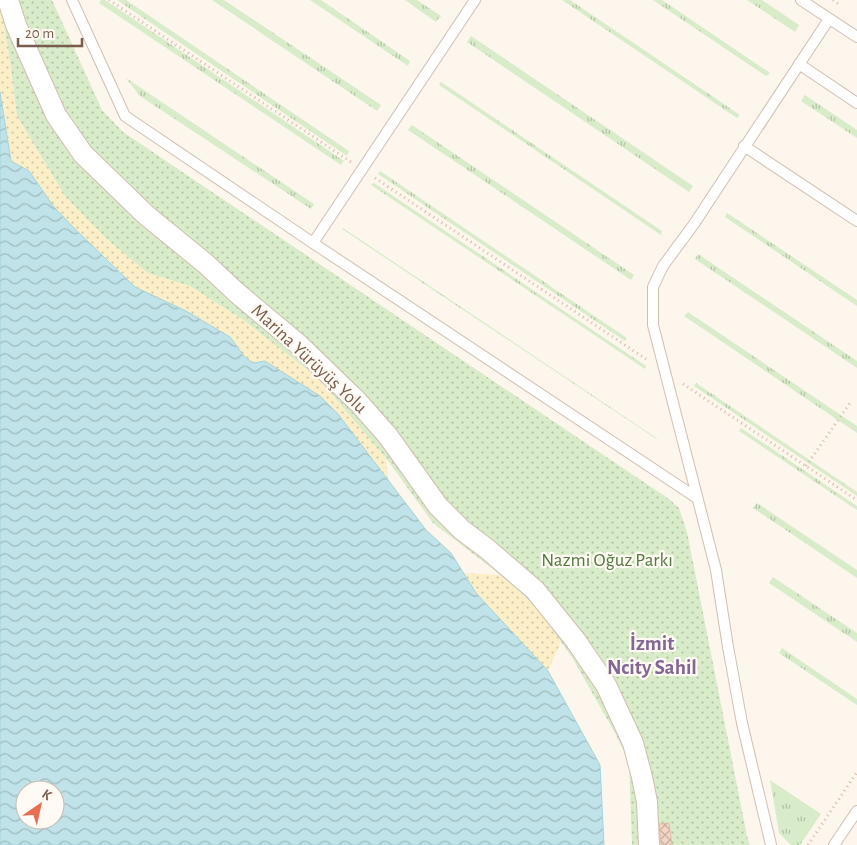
<svg xmlns="http://www.w3.org/2000/svg" width="857" height="845" font-family="'Alegreya Sans',sans-serif">
	<defs>
		<pattern id="grass-tufts" width="24" height="20" patternUnits="userSpaceOnUse" patternTransform="scale(1.25)"><rect width="24" height="20" fill="#d8ecc9"/><path d="M3 7l-1-3M5 7V3M7 7l1-3M15 17l-1-3M17 17v-4M19 17l1-3" fill="none" stroke="#b4c2a5"/></pattern>
		<pattern id="sand-dots" width="8" height="8" patternUnits="userSpaceOnUse" patternTransform="scale(1.25)"><rect width="8" height="8" fill="#fcefc7"/><path d="M2 2h.1M6 6h.1" fill="none" stroke="#d1c5a4" stroke-width="1.8" stroke-linecap="round"/></pattern>
		<pattern id="park-dots" width="8" height="8" patternUnits="userSpaceOnUse" patternTransform="scale(1.25)"><rect width="8" height="8" fill="#d8ecc9"/><path d="M2 2h.1M6 6h.1" fill="none" stroke="#b4c2a5" stroke-width="1.8" stroke-linecap="round"/></pattern>
		<pattern id="water-waves" width="16" height="10" patternUnits="userSpaceOnUse" patternTransform="scale(1.25)"><rect width="16" height="10" fill="#bfe3e8"/><path d="M0 5q4-4 8 0t8 0" fill="none" stroke="#a0bbbe"/></pattern>
		<pattern id="building-cross-hatch" width="8" height="8" patternUnits="userSpaceOnUse" patternTransform="scale(1.25)"><rect width="8" height="8" fill="#f3d5c3"/><path d="M0 0l8 8M0 8l8-8" fill="none" stroke="#cab0a1"/></pattern>
	</defs>
	<rect width="100%" height="100%" fill="#fdf6ec"/>
	<g fill="url(#grass-tufts)">
		<polygon points="101,0 105,0 344,161 341,165 99,3"/>
		<polygon points="117,0 126,0 349,151 347,156"/>
		<polygon points="212,0 224,0 381,105 377,111"/>
		<polygon points="310,0 321,0 410,61 408,66"/>
		<polygon points="405,0 417,0 441,16 436,22"/>
		<polygon points="562,0 570,0 740,115 737,118"/>
		<polygon points="653,0 662,0 770,73 766,76"/>
		<polygon points="747,0 762,0 799,25 795,32"/>
		<polygon points="471,36 693,186 689,192 467,42"/>
		<polygon points="126,78 314,204 311,209 140,96"/>
		<polygon points="441,82 662,231 661,235 439,85"/>
		<polygon points="805,95 857,130 857,138 801,101"/>
		<polygon points="412,125 634,275 631,280 408,130"/>
		<polygon points="380,171 627,338 625,341 378,174"/>
		<polygon points="374,183 646,366 645,369 371,185"/>
		<polygon points="727,213 857,300 857,306 725,217"/>
		<polygon points="343,228 655,437 658,440 342,229"/>
		<polygon points="698,254 857,361 857,368 695,259"/>
		<polygon points="688,312 857,426 857,433 684,316"/>
		<polygon points="696,383 857,492 857,496 694,386"/>
		<polygon points="741,428 857,506 857,510 739,431"/>
		<polygon points="757,503 857,570 857,578 753,508"/>
		<polygon points="773,577 857,633 857,642 769,583"/>
		<polygon points="782,648 857,699 857,705 779,653"/>
		<polygon points="770,780 821,814 800,845 791,845 779,833"/>
	</g>
	<g fill="url(#sand-dots)">
		<polygon points="0,0 10,60 17,116 65,196 148,273 190,286 242,319 318,378 386,458 388,479 338,414 320,396 253,364 244,356 230,337 186,311 136,287 73,227 54,207 29,171 11,161 0,92"/>
		<polygon points="464,573 500,575 537,607 561,642 548,671 476,593"/>
	</g>
	<polygon fill="url(#park-dots)" points="0,0 52,0 102,110 123,132 669,499 679,508 687,532 747,836 750,845 632,845 629,762 615,733 573,659 537,607 494,570 433,523 386,458 318,378 242,319 190,286 148,273 107,239 65,196 17,116 10,60"/>
	<path fill="url(#water-waves)" stroke="#a5d3da" fill-rule="evenodd" d="M 0,92 L 11,161 L 29,171 L 54,207 L 73,227 L 135,287 L 186,311 L 230,337 L 244,356 L 253,363 L 265,361 L 320,396 L 338,414 L 426,530 L 451,553 L 476,593 L 548,671 L 600,765 L 604,845 L 0,845 ZM 25,790 L 55,790 L 55,820 L 25,820 Z"/>
	<polygon fill="url(#building-cross-hatch)" stroke="#e6bba3" points="669,823 672,845 661,845 659,824"/>
	<g fill="none" stroke-linecap="round" stroke-linejoin="round">
		<g stroke="#d1beb0" stroke-width="12">
			<g id="lane">
				<polyline points="72,0 125,116 313,243 697,498"/>
				<polyline points="801,0 857,37"/>
				<polyline points="799,64 857,103"/>
				<polyline points="744,146 857,221"/>
				<polyline points="313,243 475,0"/>
				<polyline points="771,845 742,723 728,647 716,570 653,325 653,287 663,266 694,224 829,19"/>
				<polyline points="834,845 857,811"/>
			</g>
		</g>
		<g stroke="#d1beb0" stroke-width="22">
			<polyline id="street" points="8,0 16,25 56,115 83,154 146,215 206,264 237,293 298,344 358,402 388,436 438,506 462,530 486,548 535,590 576,641 606,685 633,743 642,777 647,802 649,845"/>
		</g>
		<g stroke="#d9b8a5" stroke-width="3" stroke-dasharray="1 4" stroke-linecap="butt">
			<polyline points="109,0 351,162"/>
			<polyline points="833,0 840,5"/>
			<polyline points="375,178 646,359"/>
			<polyline points="683,384 857,500"/>
			<polyline points="806,466 850,403"/>
			<polyline points="808,845 857,772"/>
		</g>
		<use href="#lane" stroke="#fff" stroke-width="10"/>
		<use href="#street" stroke="#fff" stroke-width="20"/>
	</g>
	<g text-anchor="middle" dominant-baseline="central" stroke-width="4.5" stroke-linejoin="round" paint-order="stroke">
		<g font-size="19" fill="#7a5c4d" stroke="#fffaf3">
			<text transform="translate(309 359) rotate(43)">Marina Yürüyüş Yolu</text>
		</g>
		<g font-size="19" fill="#537a41" stroke="#fffaf3">
			<text x="607" y="560">Nazmi Oğuz Parkı</text>
		</g>
		<g font-size="21" font-weight="bold" fill="#846695" stroke="#fffaf3">
			<text x="652" y="643">İzmit<tspan x="652" dy="24">Ncity Sahil</tspan></text>
		</g>
	</g>
	<g transform="translate(40 805) rotate(34)"><circle r="24" fill="#fffaf3" stroke="#cabbb1"/>
	<path d="M0-4L9 19L0 12L-9 19Z" fill="#e76f51"/>
	<text y="-8" font-size="14" font-weight="bold" text-anchor="middle" fill="#7a5c4d">K</text>
	</g>
	<path d="M18 38v8h64v-8" fill="none" stroke="#7a5c4d" stroke-width="2.5"/>
	<text x="25" y="38" font-size="15" fill="#7a5c4d" stroke="#fffaf3" stroke-width="4" paint-order="stroke">20 m</text>
</svg>
